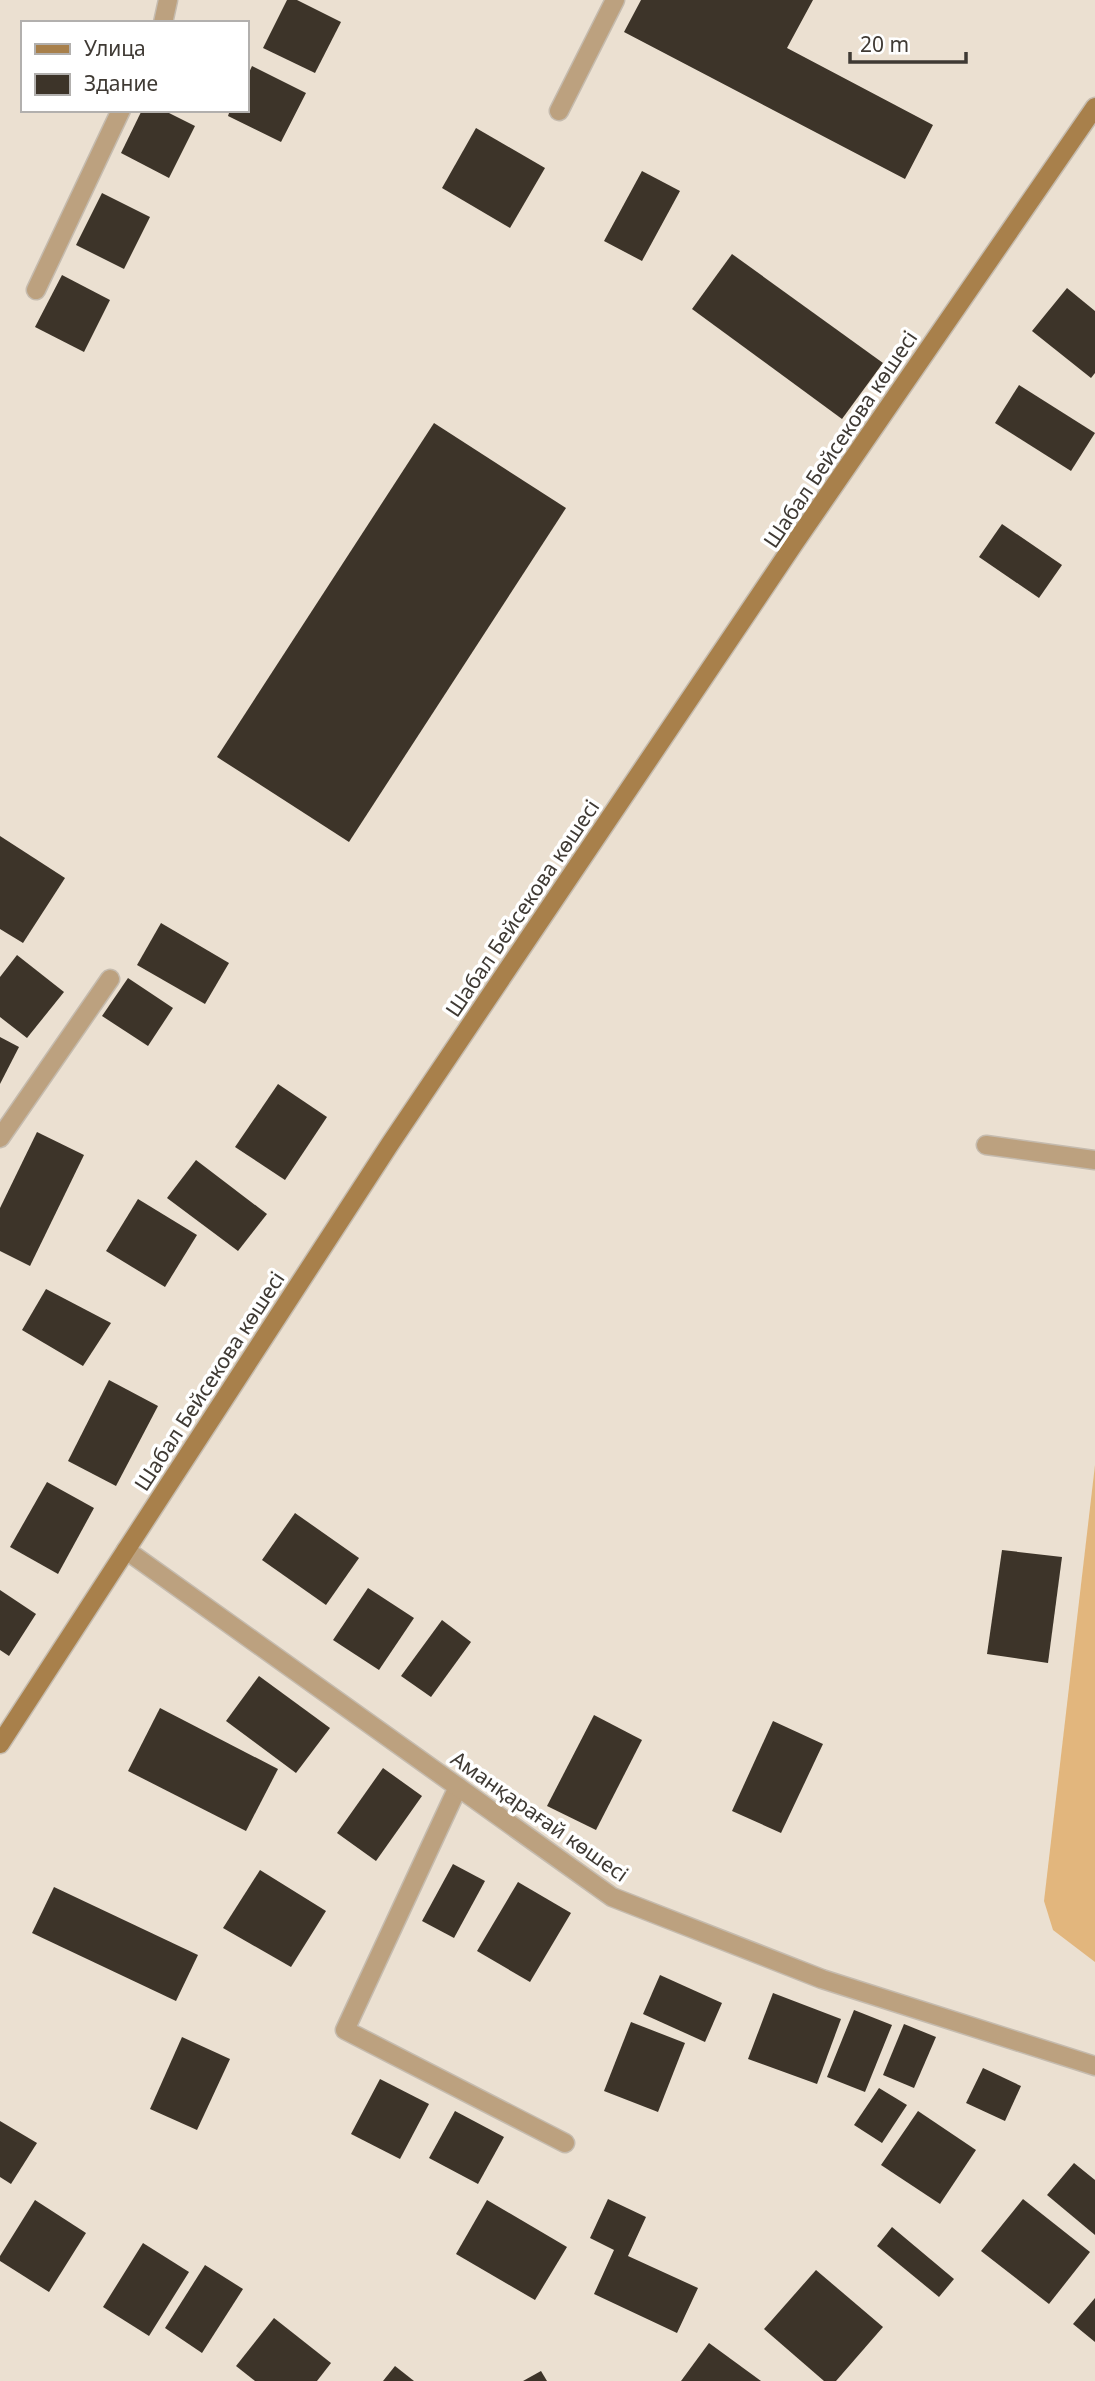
<svg xmlns="http://www.w3.org/2000/svg" width="1095" height="2381" font-family="'Noto Sans',sans-serif">
	<rect width="100%" height="100%" fill="#ebe0d1"/>
	<polygon fill="#e2b67d" points="1095,1465 1095,1962 1053,1930 1044,1901"/>
	<g fill="#3d3429">
		<polygon points="287,0 297,0 341,22 315,73 263,48"/>
		<polygon points="641,0 813,0 787,48 933,125 905,179 624,32"/>
		<polygon points="252,66 306,93 281,142 228,116 230,110 247,110 247,77"/>
		<polygon points="142,110 163,110 195,126 169,178 121,153"/>
		<polygon points="476,128 545,168 510,228 442,188"/>
		<polygon points="642,171 680,191 642,261 604,241"/>
		<polygon points="102,193 150,217 124,269 76,245"/>
		<polygon points="732,254 883,363 842,419 692,309"/>
		<polygon points="62,275 110,300 84,352 35,327"/>
		<polygon points="1067,288 1095,311 1095,373 1091,378 1032,331"/>
		<polygon points="1019,385 1095,433 1071,471 995,423"/>
		<polygon points="434,423 566,508 349,842 217,757"/>
		<polygon points="1002,524 1062,565 1039,598 979,557"/>
		<polygon points="0,836 65,878 23,943 0,929"/>
		<polygon points="161,923 229,963 205,1004 137,965"/>
		<polygon points="17,955 64,992 27,1038 0,1017 0,977"/>
		<polygon points="128,978 173,1008 148,1046 102,1016"/>
		<polygon points="0,1037 19,1047 0,1084"/>
		<polygon points="278,1084 327,1117 285,1180 235,1147"/>
		<polygon points="37,1132 84,1155 30,1266 0,1251 0,1208"/>
		<polygon points="196,1160 267,1214 238,1251 167,1198"/>
		<polygon points="138,1199 197,1235 165,1287 106,1251"/>
		<polygon points="46,1289 111,1323 83,1366 22,1330"/>
		<polygon points="109,1380 158,1406 116,1486 68,1461"/>
		<polygon points="47,1482 94,1508 58,1574 10,1547"/>
		<polygon points="295,1513 359,1558 326,1605 262,1560"/>
		<polygon points="1002,1550 1062,1557 1048,1663 987,1654"/>
		<polygon points="368,1588 414,1618 379,1670 333,1640"/>
		<polygon points="0,1590 36,1614 9,1656 0,1650"/>
		<polygon points="442,1620 471,1642 431,1697 401,1676"/>
		<polygon points="259,1676 330,1728 296,1773 226,1721"/>
		<polygon points="160,1708 278,1769 246,1831 128,1771"/>
		<polygon points="594,1715 642,1740 596,1830 547,1806"/>
		<polygon points="773,1721 823,1744 781,1833 732,1811"/>
		<polygon points="383,1768 422,1796 376,1861 337,1833"/>
		<polygon points="453,1864 485,1881 454,1938 422,1921"/>
		<polygon points="260,1870 326,1911 291,1967 223,1928"/>
		<polygon points="518,1882 571,1913 530,1982 477,1951"/>
		<polygon points="54,1887 198,1955 176,2001 32,1933"/>
		<polygon points="660,1975 722,2003 705,2042 643,2014"/>
		<polygon points="773,1993 841,2019 817,2084 748,2059"/>
		<polygon points="854,2010 892,2025 865,2092 827,2077"/>
		<polygon points="631,2022 685,2043 658,2112 604,2091"/>
		<polygon points="904,2024 936,2037 914,2088 883,2075"/>
		<polygon points="182,2037 230,2059 197,2130 150,2109"/>
		<polygon points="983,2068 1021,2086 1005,2121 966,2103"/>
		<polygon points="380,2079 429,2104 400,2159 351,2134"/>
		<polygon points="879,2088 907,2105 882,2143 854,2125"/>
		<polygon points="455,2111 504,2137 478,2184 429,2158"/>
		<polygon points="918,2111 976,2150 940,2204 881,2165"/>
		<polygon points="0,2121 37,2143 11,2184 0,2177"/>
		<polygon points="1074,2163 1095,2180 1095,2235 1047,2195"/>
		<polygon points="608,2199 646,2217 628,2256 698,2288 677,2333 594,2294 614,2250 590,2238"/>
		<polygon points="1023,2199 1090,2252 1049,2304 981,2251"/>
		<polygon points="35,2200 86,2233 49,2292 0,2261 0,2256"/>
		<polygon points="487,2200 567,2247 535,2300 456,2254"/>
		<polygon points="892,2227 954,2279 939,2297 877,2246"/>
		<polygon points="143,2243 189,2272 149,2336 103,2307"/>
		<polygon points="205,2265 243,2289 202,2353 165,2328"/>
		<polygon points="816,2270 883,2327 836,2381 824,2381 764,2329"/>
		<polygon points="1095,2298 1095,2342 1073,2324"/>
		<polygon points="274,2318 331,2363 317,2381 255,2381 236,2366"/>
		<polygon points="709,2343 761,2381 681,2381"/>
		<polygon points="395,2366 414,2381 383,2381"/>
		<polygon points="541,2371 547,2381 523,2381"/>
	</g>
	<g fill="none" stroke-linecap="round" stroke-linejoin="round">
		<g stroke="#c5bbae" stroke-width="21">
			<polyline id="service" points="458,1787 345,2030 565,2143"/>
		</g>
		<g stroke="#c5bbae" stroke-width="21">
			<g id="minor">
				<polyline points="163,23 168,0"/>
				<polyline points="559,111 615,0"/>
				<polyline points="36,290 121,110"/>
				<polyline points="0,1138 110,979"/>
				<polyline points="986,1145 1095,1160"/>
				<polyline points="126,1550 612,1897 822,1979 1095,2066"/>
			</g>
		</g>
		<g stroke="#c5bbae" stroke-width="21">
			<polyline id="secondary" points="0,1744 390,1144 794,544 1095,107"/>
		</g>
		<use href="#service" stroke="#bca17f" stroke-width="18"/>
		<use href="#minor" stroke="#bca17f" stroke-width="18"/>
		<use href="#secondary" stroke="#a8804b" stroke-width="18"/>
	</g>
	<g text-anchor="middle" dominant-baseline="central" stroke-width="7" stroke-linejoin="round" paint-order="stroke">
		<g font-size="21" fill="#3f3a34" stroke="#fff">
			<text transform="translate(840 439) rotate(-56)">Шабал Бейсекова көшесі</text>
			<text transform="translate(522 908) rotate(-56)">Шабал Бейсекова көшесі</text>
			<text transform="translate(209 1381) rotate(-57)">Шабал Бейсекова көшесі</text>
			<text transform="translate(540 1816) rotate(35)">Аманқарағай көшесі</text>
		</g>
	</g>
	<rect x="21" y="21" width="228" height="91" fill="#ffffff" stroke="#b2b0ae" stroke-width="2"/>
	<rect x="35" y="44" width="35" height="10" fill="#a8804b" stroke="#b2b0ae" stroke-width="2"/>
	<text x="84" y="56" font-size="21" fill="#3f3a34">Улица</text>
	<rect x="35" y="74" width="35" height="21" fill="#3d3429" stroke="#b2b0ae" stroke-width="2"/>
	<text x="84" y="91" font-size="21" fill="#3f3a34">Здание</text>
	<path d="M850 52v10h116v-10" fill="none" stroke="#3f3a34" stroke-width="3.5"/>
	<text x="860" y="52" font-size="21" fill="#3f3a34" stroke="#ffffff" stroke-width="5" paint-order="stroke">20 m</text>
</svg>
